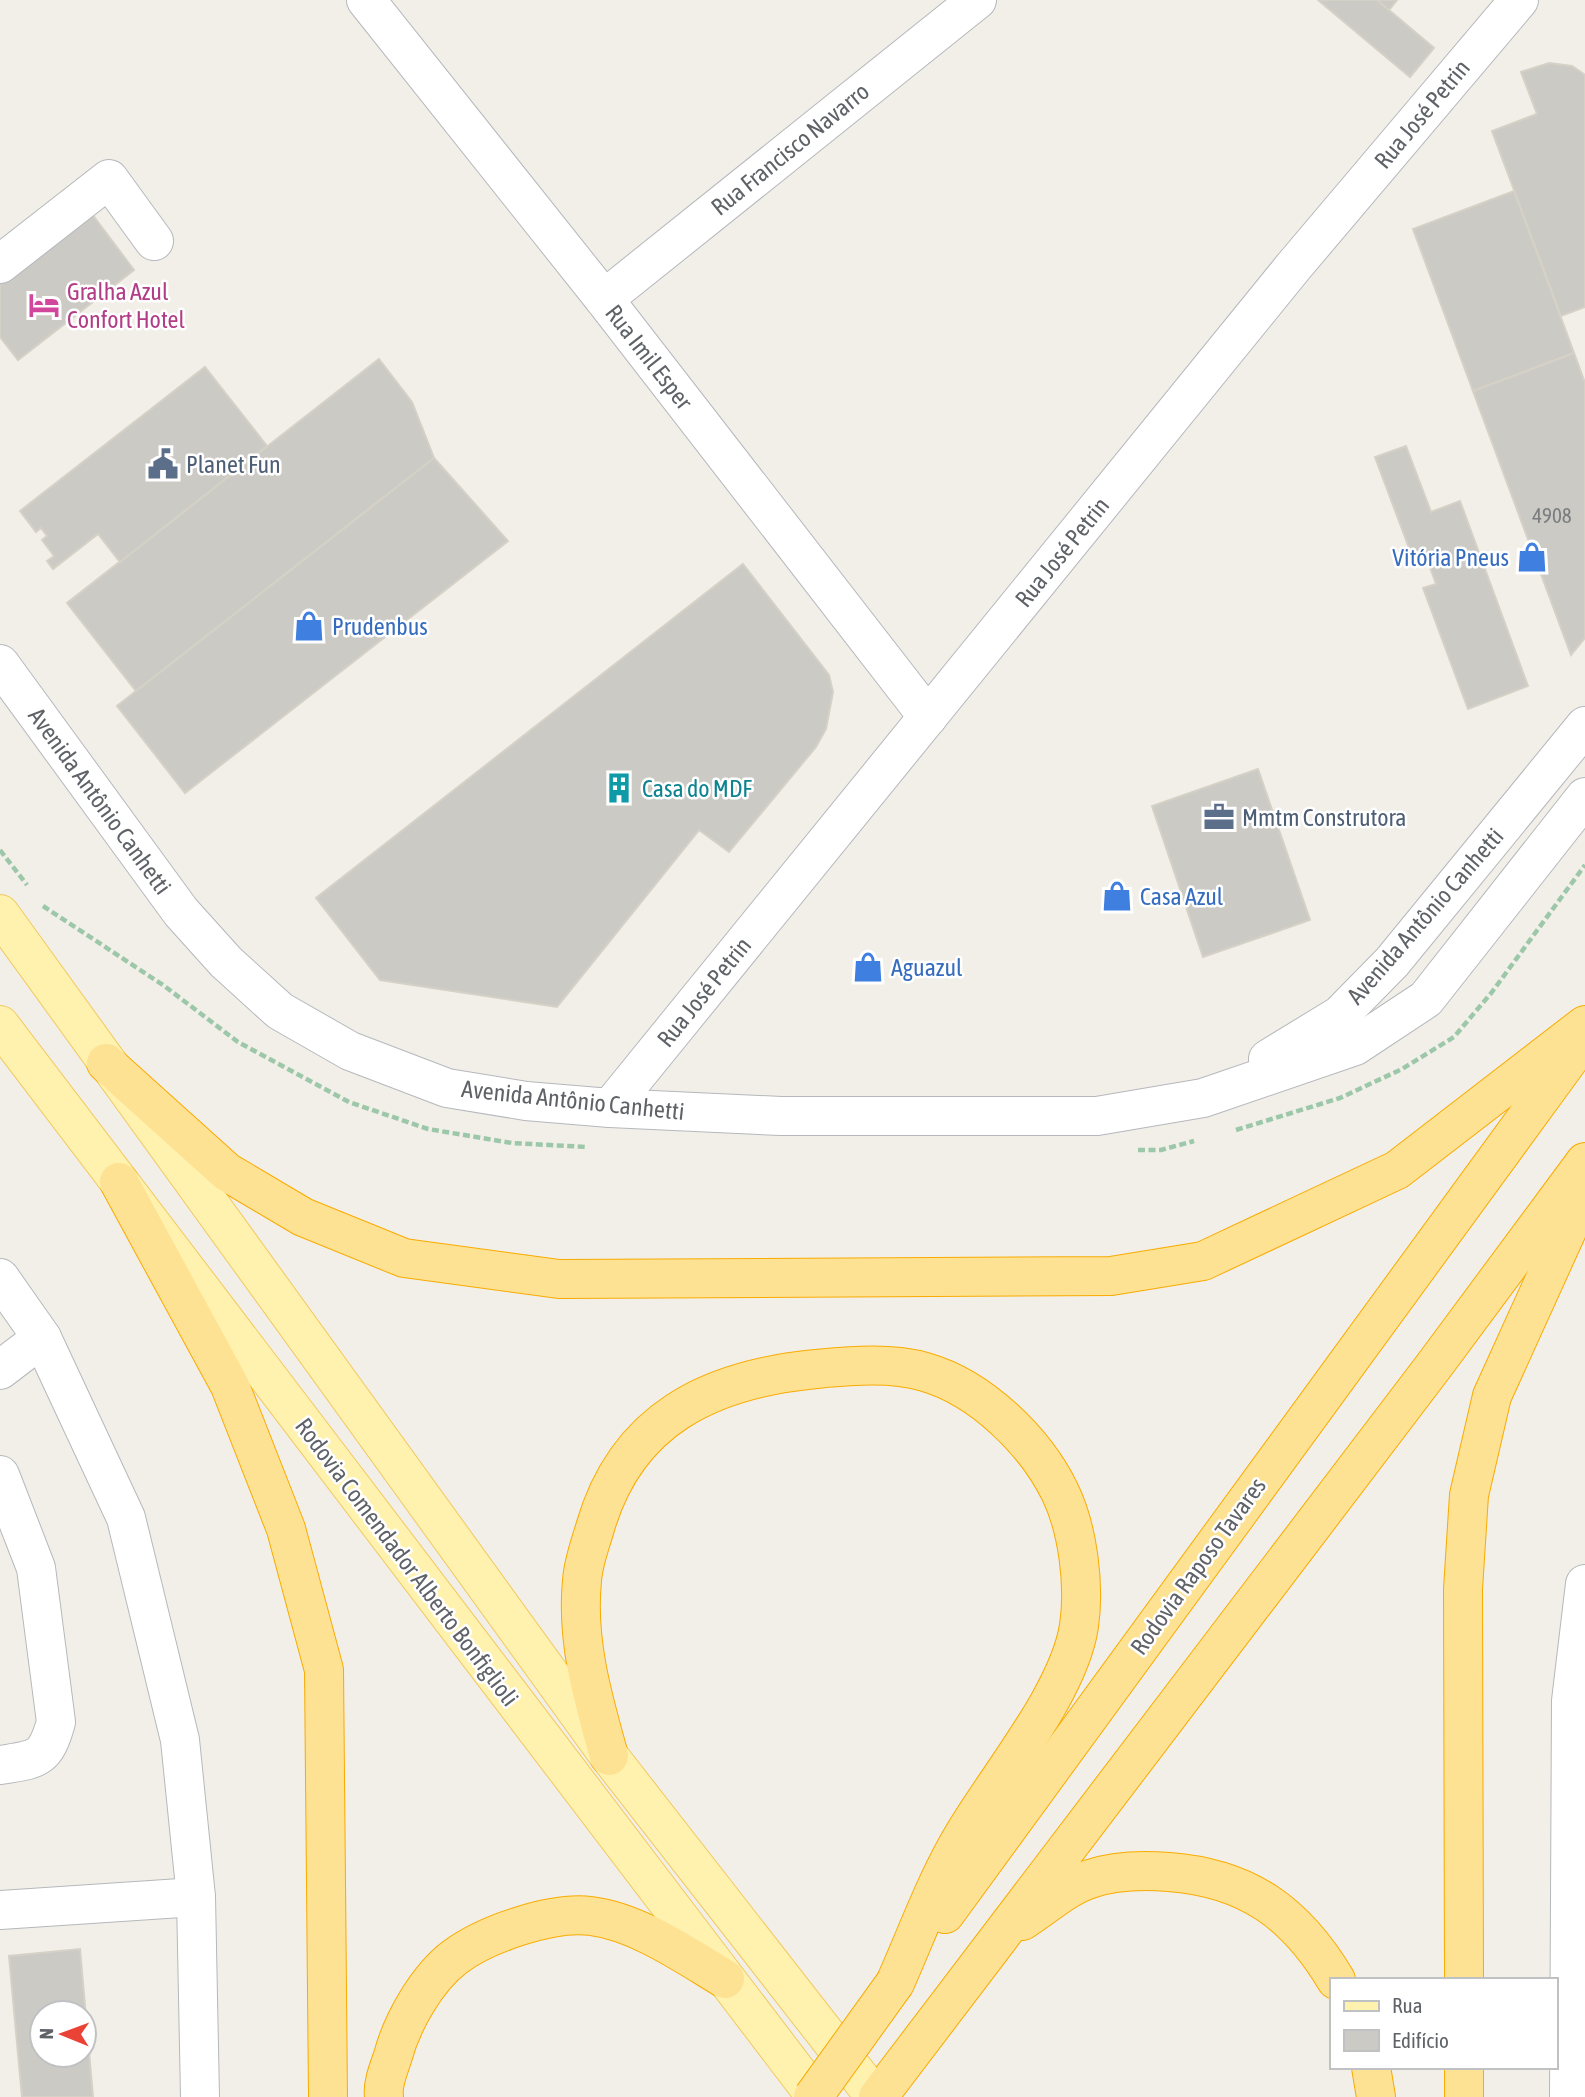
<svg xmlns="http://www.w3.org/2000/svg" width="1585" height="2097" font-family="'Asap Condensed',sans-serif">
	<rect width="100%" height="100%" fill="#f1efe8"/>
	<g fill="#cccac5" stroke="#d6d1c6" stroke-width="2" fill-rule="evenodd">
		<polygon points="1318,0 1377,0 1434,48 1410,77"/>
		<polygon points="1377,0 1397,0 1389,10"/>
		<polygon points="1549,63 1572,66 1585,75 1585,307 1561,316 1492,131 1537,114 1521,72"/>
		<polygon points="1514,191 1574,353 1473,391 1413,229"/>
		<polygon points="86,206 134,270 18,360 0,337 0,273"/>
		<polygon points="1574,353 1585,383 1585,638 1571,655 1473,391"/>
		<polygon points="379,359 412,402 434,458 136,691 67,603"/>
		<polygon points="205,367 267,446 120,562 98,534 53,569 47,561 54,556 42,540 47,536 41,528 36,532 20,511"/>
		<polygon points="1406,446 1431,512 1460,501 1528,686 1468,709 1423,588 1436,584 1424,551 1412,556 1375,457"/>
		<polygon points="434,458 508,541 185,793 117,706"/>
		<polygon points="743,564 829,675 833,692 826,729 816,747 729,852 699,830 557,1007 380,980 316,898"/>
		<polygon points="1258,769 1310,920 1203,957 1152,806"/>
		<path d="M 80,1949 L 93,2097 L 22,2097 L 9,1956 ZM 42,2013 L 84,2013 L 84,2055 L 42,2055 Z"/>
	</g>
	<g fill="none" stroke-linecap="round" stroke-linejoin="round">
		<g stroke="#b5b8bc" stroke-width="40">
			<g id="minor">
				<polyline points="366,0 604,299 928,717"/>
				<polyline points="0,264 109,179 154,241"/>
				<polyline points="604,299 977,0"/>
				<polyline points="0,664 181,912 226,962 280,1011 350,1051 447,1088 526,1101 610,1108 781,1116 1097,1116 1203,1098 1355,1046 1426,999 1585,797"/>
				<polyline points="1268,1059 1340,1015 1392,962 1585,726"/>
				<polyline points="610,1108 1294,266 1519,0"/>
				<polyline points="0,1278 42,1338 126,1518 180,1740 196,1897 200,2097"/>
				<polyline points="0,1370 42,1338"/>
				<path d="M 0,1475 L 36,1568 L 56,1722 C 45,1761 37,1759 0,1765"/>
				<polyline points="0,1910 196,1897"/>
				<polyline points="1569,2097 1571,1701 1585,1584"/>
			</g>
		</g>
		<g stroke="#f2c960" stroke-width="40">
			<g id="major">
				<polyline points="0,914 609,1756 875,2097"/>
				<polyline points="0,1025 816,2097"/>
			</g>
		</g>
		<g stroke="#f9ab00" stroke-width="40">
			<g id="highway">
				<polyline points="106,1063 227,1172 303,1217 404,1258 559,1279 1111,1276 1203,1261 1397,1170 1585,1025"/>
				<polyline points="119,1182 230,1386 286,1529 324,1670 328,2097"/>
				<path d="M 609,1756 C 593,1699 576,1641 582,1581 C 583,1563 590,1545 595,1528 C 626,1419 710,1379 816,1369 C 850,1366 891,1362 925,1372 C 981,1388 1035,1441 1060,1492 C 1078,1529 1085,1585 1079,1626 C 1069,1692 999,1775 964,1834 C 936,1880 917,1934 895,1983"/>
				<polyline points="945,1914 1578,1047"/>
				<path d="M 1022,1921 C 1043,1908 1067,1886 1090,1879 C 1116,1870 1143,1870 1169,1872 C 1248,1878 1296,1913 1336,1980"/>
				<polyline points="1464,1980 1463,1589 1469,1495 1492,1396 1585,1191"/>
				<polyline points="1371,2067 1376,2097"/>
				<polyline points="1464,2067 1464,2097"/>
				<path d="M 384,2097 C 382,2084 389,2068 393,2056 C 402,2022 427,1978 455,1957 C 486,1934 552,1911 591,1916 C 638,1922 685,1955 725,1979"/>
				<polyline points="878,2097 1436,1363 1585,1162"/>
			</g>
		</g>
		<g stroke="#9cc7a9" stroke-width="4.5" stroke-dasharray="7 3.5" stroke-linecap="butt">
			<polyline points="0,850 27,885"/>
			<polyline points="43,906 163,985 238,1042 349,1102 428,1129 512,1143 587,1147"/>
			<polyline points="1236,1130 1340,1098 1402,1069 1454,1037 1492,992 1585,865"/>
			<polyline points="1138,1150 1161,1150 1194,1141"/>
		</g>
		<use href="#minor" stroke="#fff" stroke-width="38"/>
		<use href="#major" stroke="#fff2af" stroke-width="38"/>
		<use href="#highway" stroke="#fde293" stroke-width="38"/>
		<g stroke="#f9ab00" stroke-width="40" stroke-linecap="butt">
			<polyline id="highway-bridge" points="813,2097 895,1983"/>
		</g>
		<use href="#highway-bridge" stroke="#fde293" stroke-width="38"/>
	</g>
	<defs>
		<g id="hotel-bare" transform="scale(2.415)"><path d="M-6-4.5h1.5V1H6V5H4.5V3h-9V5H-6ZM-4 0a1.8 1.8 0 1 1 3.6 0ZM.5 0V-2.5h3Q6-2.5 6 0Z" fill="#d1479c" stroke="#fff" stroke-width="2.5" paint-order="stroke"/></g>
		<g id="civic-bare" transform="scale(2.415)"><path d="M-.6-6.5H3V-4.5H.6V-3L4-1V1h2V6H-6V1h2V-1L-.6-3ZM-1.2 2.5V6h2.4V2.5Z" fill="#5c6f8a" stroke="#fff" stroke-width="2.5" paint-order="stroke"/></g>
		<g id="shop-bare" transform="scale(2.415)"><path d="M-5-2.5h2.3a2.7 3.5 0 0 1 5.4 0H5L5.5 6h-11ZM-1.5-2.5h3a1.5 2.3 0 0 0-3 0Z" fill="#3f7fe0" stroke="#fff" stroke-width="2.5" paint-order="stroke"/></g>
		<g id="building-bare" transform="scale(2.415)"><path d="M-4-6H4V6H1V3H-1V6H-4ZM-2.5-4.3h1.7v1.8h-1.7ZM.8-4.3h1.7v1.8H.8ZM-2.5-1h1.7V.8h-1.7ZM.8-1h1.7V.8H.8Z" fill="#0f9aa8" stroke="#fff" stroke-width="2.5" paint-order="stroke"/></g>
		<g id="office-bare" transform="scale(2.415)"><path d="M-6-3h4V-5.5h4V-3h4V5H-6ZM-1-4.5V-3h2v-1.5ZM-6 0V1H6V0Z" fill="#5c6f8a" stroke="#fff" stroke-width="2.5" paint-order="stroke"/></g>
	</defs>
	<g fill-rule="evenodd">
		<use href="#hotel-bare" x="44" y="305"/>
		<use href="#civic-bare" x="163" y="464"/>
		<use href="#shop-bare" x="1532" y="557"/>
		<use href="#shop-bare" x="309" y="626"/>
		<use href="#building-bare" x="619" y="788"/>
		<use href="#office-bare" x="1219" y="817"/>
		<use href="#shop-bare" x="1117" y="896"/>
		<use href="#shop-bare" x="868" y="967"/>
	</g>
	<g text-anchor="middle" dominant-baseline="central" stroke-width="5" stroke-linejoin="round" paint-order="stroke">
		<g font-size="21" fill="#7a7d7f">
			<text x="1552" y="515">4908</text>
		</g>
		<g font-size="24" fill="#5f6368" stroke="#fff">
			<text transform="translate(1422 114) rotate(-50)">Rua José Petrin</text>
			<text transform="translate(790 149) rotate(-39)">Rua Francisco Navarro</text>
			<text transform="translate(649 357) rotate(52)">Rua Imil Esper</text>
			<text transform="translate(1062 552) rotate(-51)">Rua José Petrin</text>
			<text transform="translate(100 801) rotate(54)">Avenida Antônio Canhetti</text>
			<text transform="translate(1425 916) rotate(-49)">Avenida Antônio Canhetti</text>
			<text transform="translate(704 992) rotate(-51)">Rua José Petrin</text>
			<text transform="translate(573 1100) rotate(6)">Avenida Antônio Canhetti</text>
			<text transform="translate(407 1562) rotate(53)">Rodovia Comendador Alberto Bonfiglioli</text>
			<text transform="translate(1198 1566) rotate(-54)">Rodovia Raposo Tavares</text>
		</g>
		<g font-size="24" fill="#b23c85" stroke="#fff" text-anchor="start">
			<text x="67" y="291">Gralha Azul<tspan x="67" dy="28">Confort Hotel</tspan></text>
		</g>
		<g font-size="24" fill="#4e5e75" stroke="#fff" text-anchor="start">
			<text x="186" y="464">Planet Fun</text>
			<text x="1242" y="817">Mmtm Construtora</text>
		</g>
		<g font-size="24" fill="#366cbe" stroke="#fff" text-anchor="start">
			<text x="1509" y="557" text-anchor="end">Vitória Pneus</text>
			<text x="332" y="626">Prudenbus</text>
			<text x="1140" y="896">Casa Azul</text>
			<text x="891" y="967">Aguazul</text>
		</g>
		<g font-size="24" fill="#0d838f" stroke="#fff" text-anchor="start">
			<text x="642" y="788">Casa do MDF</text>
		</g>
	</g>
	<rect x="1330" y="1978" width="228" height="91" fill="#ffffff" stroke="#bfc1c3" stroke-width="2"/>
	<rect x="1344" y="2001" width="35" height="10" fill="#fff2af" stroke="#bfc1c3" stroke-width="2"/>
	<text x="1392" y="2013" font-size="21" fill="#5f6368">Rua</text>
	<rect x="1344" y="2030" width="35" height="21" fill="#cccac5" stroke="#bfc1c3" stroke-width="2"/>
	<text x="1392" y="2048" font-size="21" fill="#5f6368">Edifício</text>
	<g transform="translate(63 2034) rotate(271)"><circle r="33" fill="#ffffff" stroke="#bfc1c3" stroke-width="2"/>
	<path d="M0-5L12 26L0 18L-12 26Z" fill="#ea4335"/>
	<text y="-10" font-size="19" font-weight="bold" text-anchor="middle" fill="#5f6368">N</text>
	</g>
</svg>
